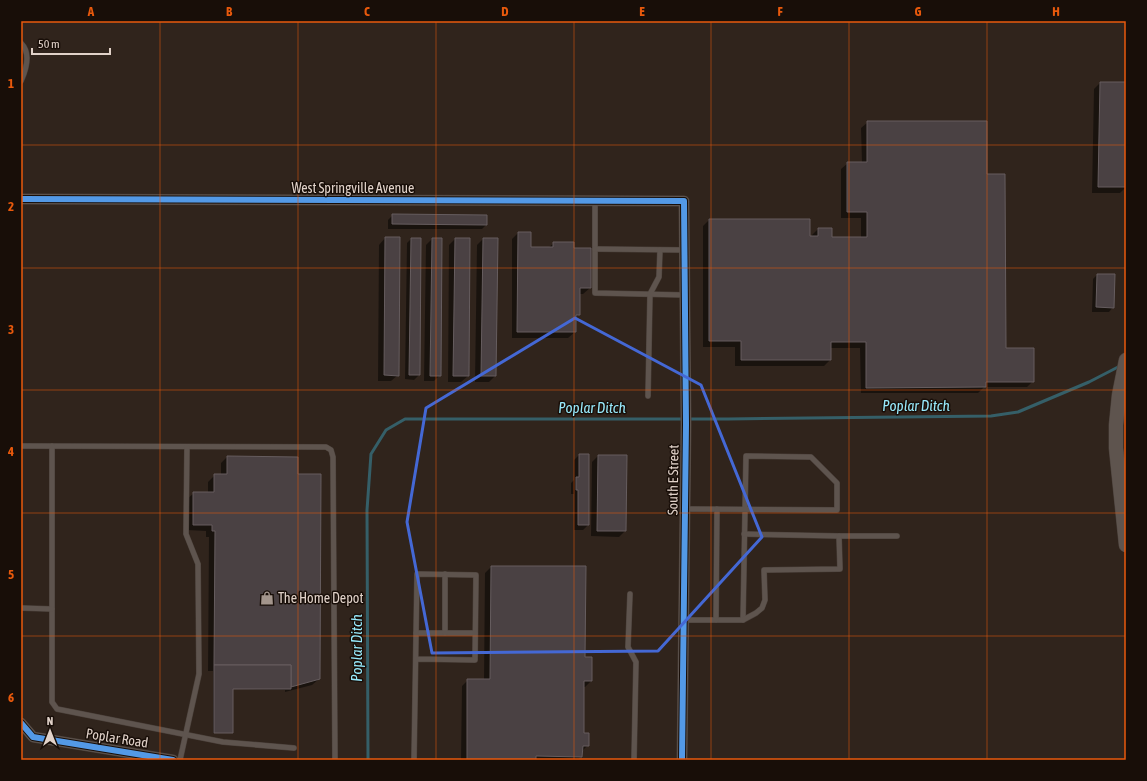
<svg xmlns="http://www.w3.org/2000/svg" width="1147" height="781" font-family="'Asap Condensed',sans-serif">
	<rect width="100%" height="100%" fill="#30241c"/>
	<g fill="#0007">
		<polygon points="1100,83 1126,83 1126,187 1120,193 1092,193 1094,89"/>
		<polygon points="868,122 986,175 1005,349 1033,381 1027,387 984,387 978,393 861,393 860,348 830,348 830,360 824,366 735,366 735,347 703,347 703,226 709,220 809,220 809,237 812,237 812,235 818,229 831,238 861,238 861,218 841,218 841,169 848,163 862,163 861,128"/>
		<polygon points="393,215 486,225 482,229 388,229 388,220"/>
		<polygon points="518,233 530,248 548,248 554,243 573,249 590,288 583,294 579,294 579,314 575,319 575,332 568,338 512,338 512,239"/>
		<polygon points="385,238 398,375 391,381 378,381 379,245"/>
		<polygon points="411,239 420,239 419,375 414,380 405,379 407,243"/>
		<polygon points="432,239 441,239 440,375 434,381 424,381 426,245"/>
		<polygon points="455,239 468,376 461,382 448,382 449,245"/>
		<polygon points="483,239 495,376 489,382 475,382 477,245"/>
		<polygon points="1097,275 1113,307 1109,312 1092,312 1093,279"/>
		<polygon points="579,455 588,455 588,525 583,530 574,530 574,494 571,494 571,483 574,480 574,460"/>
		<polygon points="598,456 625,531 619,537 591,536 592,462"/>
		<polygon points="227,457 297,475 319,679 312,685 285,692 285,690 232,689 232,732 231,733 213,733 213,671 208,671 209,537 206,537 206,531 187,530 187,499 194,493 208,493 208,482 215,475 221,475 221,463"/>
		<polygon points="491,567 585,567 584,658 591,681 585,687 583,687 583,734 588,745 581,752 581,756 578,760 461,760 462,686 468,680 484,680 485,573"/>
	</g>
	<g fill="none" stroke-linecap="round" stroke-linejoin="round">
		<polyline stroke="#355f68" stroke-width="3" points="368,760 367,510 371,454 386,430 405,419 728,419 991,416 1018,412 1089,382 1120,366"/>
	</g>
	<g fill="#4a4143" stroke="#665d5f">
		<polygon points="1100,82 1126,82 1126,187 1098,187"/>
		<polygon points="867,121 987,121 987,174 1005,174 1006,348 1034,348 1034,382 986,382 986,387 866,388 866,342 831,342 831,360 741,360 741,341 709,341 709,219 810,219 810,236 818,236 818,228 832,228 832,237 867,237 867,212 847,212 847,162 867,162"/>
		<polygon points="392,214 487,215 487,225 392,224"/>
		<polygon points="518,232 531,232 531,247 553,247 553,242 574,242 574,248 591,248 591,288 580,288 580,315 576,315 576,332 517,332"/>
		<polygon points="385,237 400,237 399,376 384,375"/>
		<polygon points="411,238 421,238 420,375 409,375"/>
		<polygon points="432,238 442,238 441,376 430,376"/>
		<polygon points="455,238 470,238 469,376 453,376"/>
		<polygon points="483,238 498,238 496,376 481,376"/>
		<polygon points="1097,274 1115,274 1114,308 1096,307"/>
		<polygon points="579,454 589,454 589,525 578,525 578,490 576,490 576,477 579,477"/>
		<polygon points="598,455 627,455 626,531 597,531"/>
		<polygon points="227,456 298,457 298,474 321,474 320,679 291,687 291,665 214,665 215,531 212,531 212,525 193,525 193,492 214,492 214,474 227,474"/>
		<polygon points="491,566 586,566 585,657 592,657 592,681 584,681 584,733 589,733 589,746 583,746 582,757 536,756 536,760 467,760 467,679 490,679"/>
		<polygon points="214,665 291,665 291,689 233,689 233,733 214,733"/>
	</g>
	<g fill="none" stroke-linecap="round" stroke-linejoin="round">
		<g stroke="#4b413b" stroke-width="6">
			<g id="lane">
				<path d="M 21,43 C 31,53 26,70 21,81"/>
				<polyline points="595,201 595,293 685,295"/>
				<polyline points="595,249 684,250"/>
				<polyline points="648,396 650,294 659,277 660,250"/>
				<polyline points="21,446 326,447 331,450 333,457 335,760"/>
				<polyline points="52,446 52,702 57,709 223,742 294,748"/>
				<path d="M 685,509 C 736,509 786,510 837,510 L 837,483 L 811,457 L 746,456 L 743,620"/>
				<polyline points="744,534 839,536 897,536"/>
				<polyline points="630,594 628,647 636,662 634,760"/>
				<polyline points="21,608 52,609"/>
				<polyline points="683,620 743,620 756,613 762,608 765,600 764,570 840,569 839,536"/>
				<polyline points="716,620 717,509"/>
				<polyline points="416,633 475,633"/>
				<polyline points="445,633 445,574"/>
				<polyline points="180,760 199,674 198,564 186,534 187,447"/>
				<polyline points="414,760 417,574 476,575 475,660 416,659"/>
			</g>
		</g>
		<g stroke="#4b413b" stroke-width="11">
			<g id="street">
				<polyline points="21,199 684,201 686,424 682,760"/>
				<polyline points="21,723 33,737 173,760"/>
			</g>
		</g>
		<g stroke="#4b413b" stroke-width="15">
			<polyline id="secondary" points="1126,360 1119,395 1116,425 1116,448 1126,545"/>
		</g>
		<use href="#lane" stroke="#5e544e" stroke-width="5"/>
		<use href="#street" stroke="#5e544e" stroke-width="10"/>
		<use href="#secondary" stroke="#5e544e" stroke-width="14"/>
		<g stroke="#180e08" stroke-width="8">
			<g id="cycleway">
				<polyline points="21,199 684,201 686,424 682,760"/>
				<polyline points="21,723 33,737 173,760"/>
			</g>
		</g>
		<use href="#cycleway" stroke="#5399e6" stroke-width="6"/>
	</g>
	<path fill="none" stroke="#4468d5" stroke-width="3" stroke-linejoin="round" d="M 575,318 L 701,385 L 762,537 L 658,651 L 432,653 L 407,522 L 426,408 Z"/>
	<path fill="none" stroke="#e8590c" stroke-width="1" stroke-opacity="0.55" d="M 160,21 L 160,760M 298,21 L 298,760M 436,21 L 436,760M 574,21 L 574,760M 711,21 L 711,760M 849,21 L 849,760M 987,21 L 987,760M 21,145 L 1126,145M 21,268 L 1126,268M 21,390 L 1126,390M 21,513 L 1126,513M 21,636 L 1126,636"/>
	<defs>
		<g id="shop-bare" transform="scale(1.08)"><path d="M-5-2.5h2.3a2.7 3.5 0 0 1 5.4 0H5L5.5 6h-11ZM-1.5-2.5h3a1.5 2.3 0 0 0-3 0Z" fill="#a3958c" stroke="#180e08" stroke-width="2.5" paint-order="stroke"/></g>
	</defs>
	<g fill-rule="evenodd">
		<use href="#shop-bare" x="267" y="598"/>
	</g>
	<g text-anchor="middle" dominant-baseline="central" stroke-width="3" stroke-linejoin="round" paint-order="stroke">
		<g font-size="14" fill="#e1d2c9" stroke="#180e08">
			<text x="353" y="188">West Springville Avenue</text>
			<text transform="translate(673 480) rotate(-89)">South E Street</text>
			<text transform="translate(117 738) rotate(9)">Poplar Road</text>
		</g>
		<g font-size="14" fill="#e1d2c9" stroke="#180e08" text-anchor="start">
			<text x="278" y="598">The Home Depot</text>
		</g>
		<g font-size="15" font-style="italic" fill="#98eafc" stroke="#180e08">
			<text x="916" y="405">Poplar Ditch</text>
			<text x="592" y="407">Poplar Ditch</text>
			<text transform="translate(356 648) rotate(-90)">Poplar Ditch</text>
		</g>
	</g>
	<rect width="1147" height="781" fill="none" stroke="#180e08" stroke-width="44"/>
	<g transform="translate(50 731)" stroke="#180e08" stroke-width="3" paint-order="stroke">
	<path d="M0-3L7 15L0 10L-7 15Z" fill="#e1d2c9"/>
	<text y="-6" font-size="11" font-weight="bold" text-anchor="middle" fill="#e1d2c9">N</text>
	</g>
	<path d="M32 48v6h78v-6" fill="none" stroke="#e1d2c9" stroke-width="2"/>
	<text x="38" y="48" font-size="12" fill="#e1d2c9" stroke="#180e08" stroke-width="3" paint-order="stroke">50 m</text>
	<rect x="22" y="22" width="1103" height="737" fill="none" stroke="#e8590c" stroke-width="1.5"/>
	<g font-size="13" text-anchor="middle" font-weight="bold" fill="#e8590c">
		<text x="91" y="16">A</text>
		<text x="229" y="16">B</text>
		<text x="367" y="16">C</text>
		<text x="505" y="16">D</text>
		<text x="642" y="16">E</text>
		<text x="780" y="16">F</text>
		<text x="918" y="16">G</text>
		<text x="1056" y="16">H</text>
		<text x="11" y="88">1</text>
		<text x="11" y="211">2</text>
		<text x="11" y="334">3</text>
		<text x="11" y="456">4</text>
		<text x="11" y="579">5</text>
		<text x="11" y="702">6</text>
	</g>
</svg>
